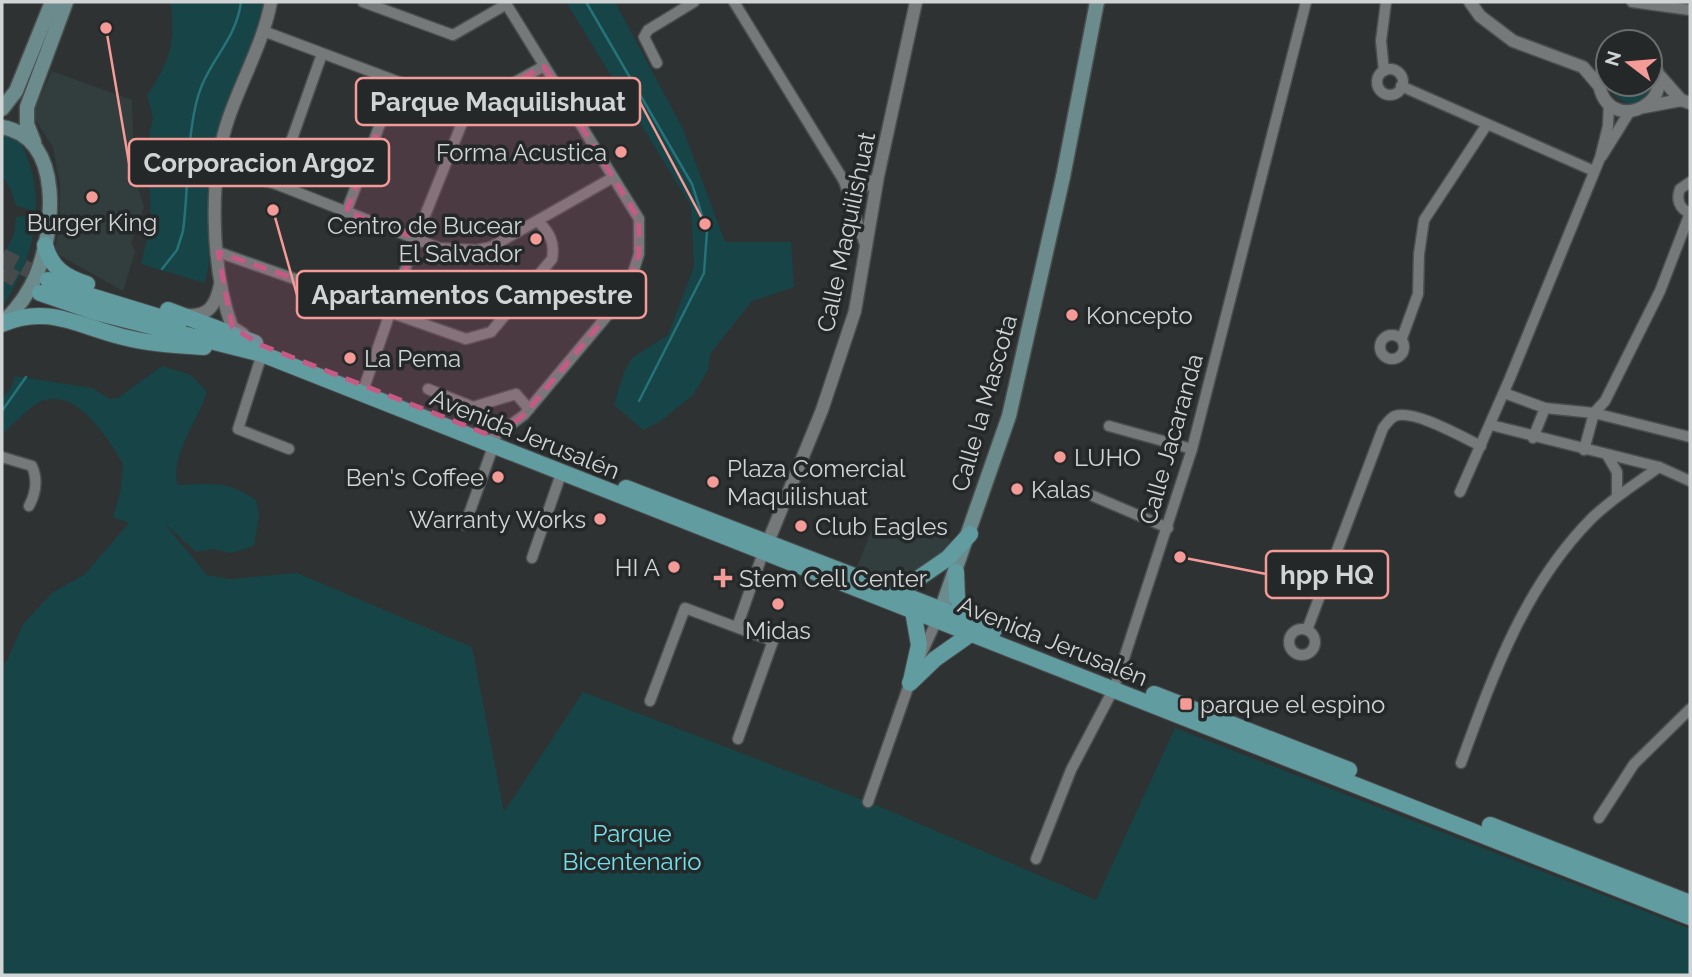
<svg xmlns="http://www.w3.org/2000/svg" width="1692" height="977" font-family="Raleway,sans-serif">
	<rect width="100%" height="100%" fill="#2e3232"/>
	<g fill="#323d3e">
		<polygon points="52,71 132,100 133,136 128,154 144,207 131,243 135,252 123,291 59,255 55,249 60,225 60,184 53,147 32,115"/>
		<polygon points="879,512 956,542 904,580 892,584 856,569"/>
	</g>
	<g fill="#174447">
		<path d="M 170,2 L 264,2 L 260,24 L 208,162 L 209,264 L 205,283 L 141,264 L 151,221 L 150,192 L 143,162 L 153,118 L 147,96 C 169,62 177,43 170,2 Z"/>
		<polygon points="566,2 615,2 683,129 725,242 791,242 794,287 752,301 710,354 708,370 693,395 661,421 643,430 614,405 624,372 632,358 668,335 694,267 691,206"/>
		<path d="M 1650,74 C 1654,91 1644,104 1626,103 L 1614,95 L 1610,84 L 1650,84 Z"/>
		<path d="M 2,133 L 18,138 C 50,193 36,257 2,307 L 2,265 L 6,267 L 8,263 L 2,258 L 14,235 L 16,217 L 31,215 L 31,210 L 16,206 L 11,190 L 2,175 Z"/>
		<path d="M 162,366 L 191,375 L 207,392 C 199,419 169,457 178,485 C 212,484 226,480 256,500 L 259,515 L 254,546 L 231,553 L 213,549 L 196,552 L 164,523 L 207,575 L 230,579 L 297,573 L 472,647 L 504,812 L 583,692 L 876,805 L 1096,900 L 1175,728 L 1690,929 L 1690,975 L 2,975 L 2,665 L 7,661 L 23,624 L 53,592 L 84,575 L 129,523 L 113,517 L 121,489 L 123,464 C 109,439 78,390 44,400 C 33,403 11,427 2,434 L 2,398 L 11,388 L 15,376 L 92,388 L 110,399 L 118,398 Z"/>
	</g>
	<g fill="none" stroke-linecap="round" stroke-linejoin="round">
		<g stroke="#267279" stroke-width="2.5">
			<polyline points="586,2 692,184 707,231 704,273 639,401"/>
			<path d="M 162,269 L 177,250 L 183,231 C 189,189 186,123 202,85 C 215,54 236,38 241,2"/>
			<polyline points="2,411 26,377"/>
		</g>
		<g stroke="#464a4a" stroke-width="16" stroke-dasharray="16 8" stroke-linecap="butt">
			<polyline points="2,256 48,280"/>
			<polyline points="2,271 40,293"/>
		</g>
		<g stroke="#4a4e4e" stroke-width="13">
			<g id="minor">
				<polyline points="363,2 453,35 507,4"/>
				<polyline points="734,2 844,181 865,245"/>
				<polyline points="1632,2 1690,10"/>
				<polyline points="266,32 468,108 544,66"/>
				<polyline points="657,63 644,37 648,30 694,2"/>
				<circle cx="1390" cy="82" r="13"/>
				<polyline points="1384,71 1381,41 1386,2"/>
				<polyline points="1401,86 1594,171"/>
				<polyline points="1602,156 1630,111"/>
				<polyline points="216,167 276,184 439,248 476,250 491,247 612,178"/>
				<polyline points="844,181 857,188 865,187 878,176"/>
				<path d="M 1690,182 L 1680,189 C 1676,199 1679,209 1690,213"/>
				<polyline points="276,184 322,54"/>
				<polyline points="346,212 396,83"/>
				<path d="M 218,252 L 466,339 L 491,332 L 552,259 C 555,242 550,234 539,222"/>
				<circle cx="1392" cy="347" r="12"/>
				<polyline points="1402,338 1418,294 1419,254 1424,220 1486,126"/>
				<polyline points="262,354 238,429 289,449"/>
				<polyline points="365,385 416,238 468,108"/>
				<polyline points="428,389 473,407 516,394 529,409"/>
				<polyline points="1504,393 1545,408 1594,413 1690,437"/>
				<polyline points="1491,425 1659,467 1690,481"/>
				<polyline points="1109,426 1192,449"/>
				<polyline points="494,437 524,415 627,292 639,254 639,219 505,2"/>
				<polyline points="1533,438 1545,408"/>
				<polyline points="1584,450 1594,413 1605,401 1660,291 1690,213"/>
				<polyline points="1607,455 1617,472 1617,495"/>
				<path d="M 2,457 L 32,466 C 38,480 36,493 29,506"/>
				<polyline points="1460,492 1510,378 1600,158 1608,126 1609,103"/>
				<polyline points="1093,496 1168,528"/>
				<polyline points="465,525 493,447"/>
				<polyline points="532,558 561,474"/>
				<polyline points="737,627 763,553"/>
				<circle cx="1302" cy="642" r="13"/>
				<path d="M 1307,630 L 1383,428 C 1387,423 1390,418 1395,416 C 1414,409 1462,437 1481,446"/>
				<polyline points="921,655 937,620"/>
				<polyline points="1117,680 1192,449 1306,2"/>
				<polyline points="650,701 685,608 773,641 738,739"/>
				<path d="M 1461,763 C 1493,675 1524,587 1591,519 C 1611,499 1636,484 1659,467"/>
				<polyline points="868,802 911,679"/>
				<polyline points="1599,818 1634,764 1690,709"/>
				<polyline points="1036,859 1071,770 1113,690"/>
			</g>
		</g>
		<g stroke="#4a4e4e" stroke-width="15">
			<g id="tertiary">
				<polyline points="1470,2 1480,16 1513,41 1583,67 1600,87"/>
				<path d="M 1608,61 C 1601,70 1597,80 1601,92 C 1616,134 1683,99 1650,60"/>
				<polyline points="1658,74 1681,100 1690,103"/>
				<polyline points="1644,107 1681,100"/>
				<path d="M 187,315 C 209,317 216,304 220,285"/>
				<path d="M 243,334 L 232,327 C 211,268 208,176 229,117 C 243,77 263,43 271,2"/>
				<polyline points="768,542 822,410 855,311 878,176 916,2"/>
			</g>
		</g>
		<g stroke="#4a4e4e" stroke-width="17">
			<g id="secondary">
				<polyline points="2,109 16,91 52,2"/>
				<path d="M 2,127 C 65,138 54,232 36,276 C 28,295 16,310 2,324"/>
				<polyline points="34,142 27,124 27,107 66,2"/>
				<polyline points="938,619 1009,416 1063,177 1097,2"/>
			</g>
		</g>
		<g stroke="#4a4e4e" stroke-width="18">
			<g id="primary">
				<path d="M 45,245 C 51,268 65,277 87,284"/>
				<polyline points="48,280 71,290 179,323"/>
				<polyline points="40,293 95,312 262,354 1690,917"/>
				<polyline points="168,310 255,343"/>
				<path d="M 2,324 C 48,304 78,326 123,337 C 150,344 176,345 204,347"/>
				<polyline points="626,488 994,630"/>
				<polyline points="956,572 957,597 965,619"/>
				<polyline points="897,593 948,558 970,534"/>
				<polyline points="911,681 919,645 913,611"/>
				<polyline points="910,683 935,659 972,633"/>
				<polyline points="1154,694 1349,770"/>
				<polyline points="1490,825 1690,903"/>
			</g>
		</g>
		<use href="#minor" stroke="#757979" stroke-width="10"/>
		<use href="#tertiary" stroke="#757979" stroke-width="12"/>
		<use href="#secondary" stroke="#6b8b8d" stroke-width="14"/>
		<use href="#primary" stroke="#619ca1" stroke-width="16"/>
	</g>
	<path fill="#c75a85" fill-opacity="0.2" stroke="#c75a85" stroke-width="5" stroke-dasharray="14 9" stroke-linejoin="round" d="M 544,66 L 639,219 L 639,254 L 627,292 L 524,415 L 494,437 L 261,345 L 232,327 L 218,252 L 391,312 L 416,238 L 346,212 L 396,83 L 468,108 Z"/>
	<g fill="#f59b97" stroke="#242828" stroke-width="2.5">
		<circle cx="621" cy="152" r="7"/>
		<circle cx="92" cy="197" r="7"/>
		<circle cx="536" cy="239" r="7"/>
		<circle cx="1072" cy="315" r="7"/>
		<circle cx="350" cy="358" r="7"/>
		<circle cx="1060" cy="457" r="7"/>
		<circle cx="498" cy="477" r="7"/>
		<circle cx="713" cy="482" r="7"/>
		<circle cx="1017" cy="489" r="7"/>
		<circle cx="600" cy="519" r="7"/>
		<circle cx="801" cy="526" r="7"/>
		<circle cx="674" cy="567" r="7"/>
		<path d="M719.5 567.5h7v7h7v7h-7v7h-7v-7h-7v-7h7z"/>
		<circle cx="778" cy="604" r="7"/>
		<rect x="1179" y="697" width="14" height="14" rx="3.5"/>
	</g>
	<g text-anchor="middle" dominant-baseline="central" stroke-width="7" stroke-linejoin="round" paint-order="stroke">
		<g font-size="24" fill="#d1d4d4" stroke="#242828" text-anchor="start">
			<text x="607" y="152" text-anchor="end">Forma Acustica</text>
			<text x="92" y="222" text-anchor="middle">Burger King</text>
			<text x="522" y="225" text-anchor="end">Centro de Bucear<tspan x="522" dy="28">El Salvador</tspan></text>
			<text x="1086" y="315">Koncepto</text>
			<text x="364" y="358">La Pema</text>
			<text x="1074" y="457">LUHO</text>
			<text x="727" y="468">Plaza Comercial<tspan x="727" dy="28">Maquilishuat</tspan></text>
			<text x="484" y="477" text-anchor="end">Ben's Coffee</text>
			<text x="1031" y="489">Kalas</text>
			<text x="586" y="519" text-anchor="end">Warranty Works</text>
			<text x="815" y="526">Club Eagles</text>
			<text x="660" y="567" text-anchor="end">HI A</text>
			<text x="739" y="578">Stem Cell Center</text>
			<text x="778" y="630" text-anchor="middle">Midas</text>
			<text x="1200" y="704">parque el espino</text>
		</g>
		<g font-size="24" fill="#d1d4d4" stroke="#242828">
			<text transform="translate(846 232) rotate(-78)">Calle Maquilishuat</text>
			<text transform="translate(984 403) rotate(-74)">Calle la Mascota</text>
			<text transform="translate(525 434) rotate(22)">Avenida Jerusalén</text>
			<text transform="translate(1171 439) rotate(-74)">Calle Jacaranda</text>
			<text transform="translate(1053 641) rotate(22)">Avenida Jerusalén</text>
		</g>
		<g font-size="24" fill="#70e0ea" stroke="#242828">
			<text x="632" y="833">Parque<tspan x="632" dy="28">Bicentenario</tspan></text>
		</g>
	</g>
	<path fill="none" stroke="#f59b97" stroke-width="2.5" d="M705 224L640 102M106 28L129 163M273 210L297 295M1180 557L1266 574"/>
	<g fill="#f59b97" stroke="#242828" stroke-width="2.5">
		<circle cx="705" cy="224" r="7"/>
		<circle cx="106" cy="28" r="7"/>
		<circle cx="273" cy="210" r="7"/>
		<circle cx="1180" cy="557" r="7"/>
	</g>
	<g fill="#242828" stroke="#f59b97" stroke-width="2.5">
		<rect x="356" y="78" width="284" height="47" rx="7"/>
		<rect x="129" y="139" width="260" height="47" rx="7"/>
		<rect x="297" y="271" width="349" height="47" rx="7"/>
		<rect x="1266" y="551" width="122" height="47" rx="7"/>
	</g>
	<g font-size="26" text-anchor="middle" font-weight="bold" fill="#d1d4d4">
		<text x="498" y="111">Parque Maquilishuat</text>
		<text x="259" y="172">Corporacion Argoz</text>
		<text x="472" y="304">Apartamentos Campestre</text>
		<text x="1327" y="584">hpp HQ</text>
	</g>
	<rect width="1692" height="977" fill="none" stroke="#d1d4d4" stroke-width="7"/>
	<g transform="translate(1629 63) rotate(286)"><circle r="33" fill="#242828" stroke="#696d6d" stroke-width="2"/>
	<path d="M0-5L12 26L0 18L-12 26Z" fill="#f59b97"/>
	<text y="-10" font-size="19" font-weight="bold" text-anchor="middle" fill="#d1d4d4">N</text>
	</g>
</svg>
